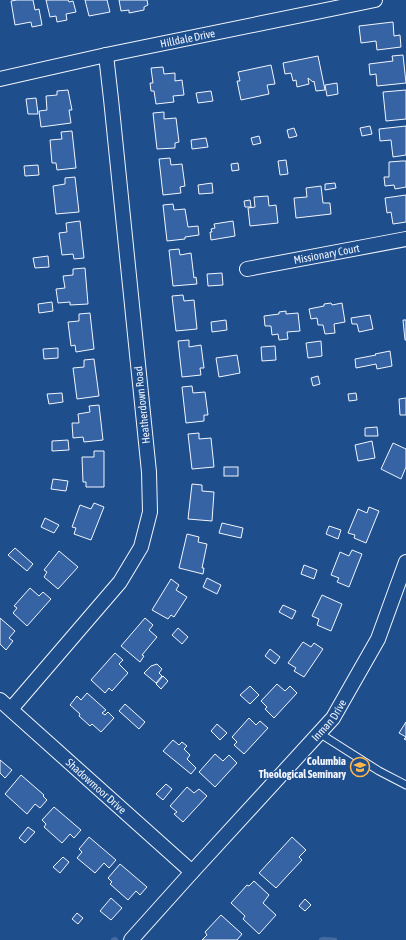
<svg xmlns="http://www.w3.org/2000/svg" width="406" height="940" font-family="'Asap Condensed',sans-serif">
	<rect width="100%" height="100%" fill="#1f4e8c"/>
	<g fill="none" stroke-linecap="round" stroke-linejoin="round">
		<g stroke="#446ba0" stroke-width="4.5">
			<polyline points="113,940 115,939 116,940"/>
			<polyline points="321,940 323,939 335,940"/>
		</g>
	</g>
	<g fill="#3563a3" stroke="#f2f6ff">
		<polygon points="17,0 33,0 35,10 39,9 42,25 32,27 31,22 15,25 11,1"/>
		<polygon points="46,0 68,0 69,2 73,1 76,12 66,14 67,20 57,22 56,16 50,17"/>
		<polygon points="85,0 107,0 110,12 89,16"/>
		<polygon points="119,0 147,0 148,5 144,7 144,10 129,13 129,10 121,11"/>
		<polygon points="393,22 394,36 400,35 401,47 377,50 376,41 361,43 359,26"/>
		<polygon points="403,55 406,83 377,86 376,74 370,75 369,64 393,61 392,56"/>
		<polygon points="318,56 325,90 316,91 314,81 313,82 308,78 309,84 297,87 296,80 293,81 291,73 285,74 283,63"/>
		<polygon points="271,65 275,84 267,85 269,94 241,100 237,81 240,81 238,72"/>
		<polygon points="163,67 164,74 175,73 175,81 182,80 184,95 173,96 174,102 156,104 154,91 151,91 150,83 153,83 151,68"/>
		<polygon points="337,83 338,94 327,96 325,85"/>
		<polygon points="68,90 72,110 69,110 71,123 41,127 39,111 47,110 46,96 57,95 57,91"/>
		<polygon points="406,90 406,119 386,121 383,92"/>
		<polygon points="211,91 213,101 198,103 196,93"/>
		<polygon points="36,98 38,114 28,114 26,99"/>
		<polygon points="164,112 164,119 176,118 179,142 175,143 175,148 157,149 153,113"/>
		<polygon points="370,126 372,134 362,136 360,128"/>
		<polygon points="406,126 406,155 393,157 391,140 380,141 379,129"/>
		<polygon points="294,128 297,136 289,138 287,130"/>
		<polygon points="72,131 76,168 57,170 56,163 52,163 50,140 62,139 61,132"/>
		<polygon points="259,136 261,143 253,145 251,138"/>
		<polygon points="206,138 208,147 192,149 191,140"/>
		<polygon points="170,158 171,165 182,164 185,186 180,187 181,193 163,195 159,159"/>
		<polygon points="286,160 288,174 280,175 278,161"/>
		<polygon points="402,161 406,161 406,187 395,189 394,185 385,186 384,177 389,177 389,162"/>
		<polygon points="238,163 239,170 232,171 231,164"/>
		<polygon points="38,165 39,175 25,176 24,166"/>
		<polygon points="75,177 79,212 56,214 53,186 65,184 65,178"/>
		<polygon points="212,183 213,193 199,194 198,185"/>
		<polygon points="335,183 336,188 325,190 325,184"/>
		<polygon points="321,186 323,203 330,203 331,214 296,218 294,198 307,197 306,188"/>
		<polygon points="406,195 406,222 393,224 391,212 387,213 385,198"/>
		<polygon points="268,196 269,206 276,205 278,223 250,226 248,208 255,207 254,197"/>
		<polygon points="250,200 251,207 245,207 244,201"/>
		<polygon points="173,204 174,210 185,209 188,227 198,226 199,235 185,237 185,239 167,241 163,205"/>
		<polygon points="80,221 84,258 74,259 73,254 62,255 59,233 67,232 66,223"/>
		<polygon points="233,221 235,236 211,240 210,232 212,232 211,229 215,228 214,224"/>
		<polygon points="179,249 180,255 191,253 194,278 196,277 197,284 173,286 169,250"/>
		<polygon points="48,256 49,267 35,268 33,258"/>
		<polygon points="85,268 88,304 70,305 70,302 58,303 56,289 65,288 63,276 73,275 73,269"/>
		<polygon points="222,273 223,285 208,286 207,274"/>
		<polygon points="183,295 184,301 194,300 197,329 176,331 172,296"/>
		<polygon points="52,302 53,311 39,313 38,304"/>
		<polygon points="331,303 332,305 342,303 345,322 334,324 335,333 325,334 323,325 318,325 317,318 311,319 309,309 324,306 324,304"/>
		<polygon points="286,311 286,314 298,313 300,331 287,332 288,339 279,340 278,334 272,335 271,326 265,326 264,316 279,314 279,312"/>
		<polygon points="90,313 94,349 76,352 75,345 71,346 68,322 79,321 79,314"/>
		<polygon points="370,315 373,329 359,332 357,324 352,324 351,318"/>
		<polygon points="226,320 227,330 212,332 211,322"/>
		<polygon points="403,320 406,320 406,340 405,340"/>
		<polygon points="189,340 189,347 201,345 204,368 200,368 201,375 182,377 178,341"/>
		<polygon points="321,341 322,356 308,358 306,343"/>
		<polygon points="275,346 276,360 262,361 261,347"/>
		<polygon points="58,348 58,358 44,359 43,349"/>
		<polygon points="390,351 392,366 377,369 376,364 356,368 355,359 376,355 375,354"/>
		<polygon points="237,355 240,373 219,377 216,358"/>
		<polygon points="94,359 99,396 77,399 73,368 84,367 84,360"/>
		<polygon points="318,376 320,384 313,386 311,378"/>
		<polygon points="192,386 193,393 205,392 208,415 204,415 204,421 186,423 182,387"/>
		<polygon points="62,393 63,402 49,404 47,394"/>
		<polygon points="356,393 357,400 349,401 348,394"/>
		<polygon points="406,398 406,415 400,415 399,399"/>
		<polygon points="99,405 103,440 84,442 83,437 73,438 72,423 79,423 78,414 90,412 89,406"/>
		<polygon points="377,427 378,436 365,436 365,428"/>
		<polygon points="199,433 199,439 211,438 214,467 192,469 188,434"/>
		<polygon points="68,440 69,450 52,451 52,441"/>
		<polygon points="372,441 375,458 358,461 355,445"/>
		<polygon points="393,443 406,449 406,467 401,479 381,469"/>
		<polygon points="94,451 104,451 104,487 86,487 86,482 83,482 82,457 94,457"/>
		<rect x="224" y="467" width="14" height="9"/>
		<polygon points="53,479 68,481 66,491 51,489"/>
		<polygon points="192,484 202,485 202,491 214,492 212,521 188,519"/>
		<polygon points="94,503 104,507 91,540 74,534 76,528 72,527 80,505 91,509"/>
		<polygon points="369,507 379,511 366,543 354,538 355,535 348,533 358,509 367,513"/>
		<polygon points="45,518 59,525 54,533 41,527"/>
		<polygon points="222,523 243,528 241,538 219,533"/>
		<polygon points="329,526 341,530 338,539 326,534"/>
		<polygon points="187,534 199,537 198,542 207,544 202,568 204,568 203,574 179,568"/>
		<polygon points="15,548 33,564 27,571 8,555"/>
		<polygon points="352,550 362,554 349,587 337,582 339,578 331,575 340,552 349,556"/>
		<polygon points="59,551 78,567 58,589 44,577 47,572 44,570"/>
		<polygon points="304,565 317,570 314,579 301,574"/>
		<polygon points="207,578 221,585 217,594 203,587"/>
		<polygon points="171,579 179,585 176,590 187,597 174,617 171,615 168,619 152,610"/>
		<polygon points="30,588 39,596 43,592 51,599 27,626 13,613 17,608 14,606"/>
		<polygon points="322,595 342,604 331,631 317,625 319,619 312,616"/>
		<polygon points="283,605 296,611 292,619 279,612"/>
		<polygon points="0,618 15,631 9,638 13,641 6,650 0,644"/>
		<polygon points="145,618 153,625 149,630 157,637 142,655 144,656 140,662 121,646"/>
		<polygon points="178,628 188,637 182,644 172,635"/>
		<polygon points="303,642 311,647 314,643 323,649 304,677 294,671 296,668 288,663"/>
		<polygon points="270,649 280,657 275,664 265,656"/>
		<polygon points="115,653 123,660 119,664 128,673 112,691 109,688 105,693 91,680"/>
		<polygon points="157,664 162,669 159,673 162,676 156,683 144,673 151,666"/>
		<polygon points="163,676 168,681 161,689 156,684"/>
		<polygon points="277,684 285,691 290,686 297,693 274,718 265,709 267,707 261,701"/>
		<polygon points="250,686 259,695 250,704 240,695"/>
		<polygon points="87,693 106,710 102,713 105,715 108,712 114,718 101,732 92,724 90,726 79,716 80,714 70,705 77,696 81,700"/>
		<polygon points="125,704 145,722 139,729 119,711"/>
		<polygon points="249,718 256,725 260,721 268,728 244,754 234,745 237,742 232,737"/>
		<polygon points="406,722 406,740 404,739 406,737 399,733"/>
		<polygon points="217,724 227,733 220,740 211,731"/>
		<polygon points="173,740 179,745 182,742 187,746 184,749 190,755 187,759 196,768 191,774 163,751"/>
		<polygon points="215,754 223,761 229,755 237,763 215,787 199,772"/>
		<polygon points="0,760 12,770 5,778 0,773 0,774"/>
		<polygon points="21,775 44,795 43,796 47,800 40,808 35,804 27,814 5,794"/>
		<polygon points="166,784 172,789 163,800 156,794"/>
		<polygon points="187,787 194,793 199,789 207,796 183,822 174,814 177,812 170,806"/>
		<polygon points="54,807 81,830 74,838 70,834 62,843 44,827 46,824 42,820"/>
		<polygon points="28,827 35,832 25,843 19,838"/>
		<polygon points="89,837 116,860 109,868 104,863 95,873 77,858 82,852 79,849"/>
		<polygon points="292,837 306,850 299,857 302,860 276,888 259,873"/>
		<polygon points="63,857 69,862 60,873 53,867"/>
		<polygon points="120,864 147,887 140,895 136,891 128,900 110,884 112,882 108,878"/>
		<polygon points="254,881 269,895 263,903 276,915 259,934 243,919 245,916 231,903 247,885 249,886"/>
		<polygon points="111,898 122,908 111,920 100,911"/>
		<polygon points="305,899 311,905 305,911 299,906"/>
		<polygon points="77,913 83,918 78,924 72,919"/>
		<polygon points="221,915 242,934 237,940 202,940 207,935 205,932"/>
	</g>
	<g fill="none" stroke-linecap="round" stroke-linejoin="round">
		<g stroke="#f2f6ff" stroke-width="9">
			<polyline id="service" points="319,733 379,771 406,785"/>
		</g>
		<g stroke="#f2f6ff" stroke-width="16">
			<g id="minor">
				<path id="s1" d="M 0,79 L 106,55 L 375,0"/>
				<path id="s2" d="M 247,269 L 406,239"/>
				<path id="s3" d="M 0,700 L 192,872"/>
				<polyline points="11,709 120,582 141,547 150,512 149,472 111,99 106,55"/>
				<path id="s4" d="M 131,940 L 192,872 L 333,718 L 378,639 L 406,562"/>
			</g>
		</g>
		<use href="#service" stroke="#1f4e8c" stroke-width="7"/>
		<use href="#minor" stroke="#1f4e8c" stroke-width="14"/>
	</g>
	<defs>
		<g id="university-ring" transform="scale(1)"><circle r="9.5" fill="#1f4e8c" stroke="#ffb74d" stroke-width="1.5"/><path d="M0-5L7-2L0 1L-7-2ZM-4 1L0 2.5L4 1V4Q0 6-4 4Z" fill="#ffb74d"/></g>
	</defs>
	<g fill-rule="evenodd">
		<use href="#university-ring" x="360" y="767"/>
	</g>
	<g text-anchor="middle" dominant-baseline="central" stroke-width="3" stroke-linejoin="round" paint-order="stroke">
		<g font-size="11" fill="#f2f6ff" stroke="#1f4e8c">
			<text stroke="none"><textPath href="#s1" startOffset="192">Hilldale Drive</textPath></text>
			<text stroke="none"><textPath href="#s2" startOffset="81">Missionary Court</textPath></text>
			<text transform="translate(142 405) rotate(-96)">Heatherdown Road</text>
			<text stroke="none"><textPath href="#s4" startOffset="296">Inman Drive</textPath></text>
			<text stroke="none"><textPath href="#s3" startOffset="129">Shadowmoor Drive</textPath></text>
		</g>
		<g font-size="11" font-weight="bold" fill="#f2f6ff" stroke="#1f4e8c" text-anchor="end">
			<text x="346" y="761">Columbia<tspan x="346" dy="13">Theological Seminary</tspan></text>
		</g>
	</g>
</svg>
